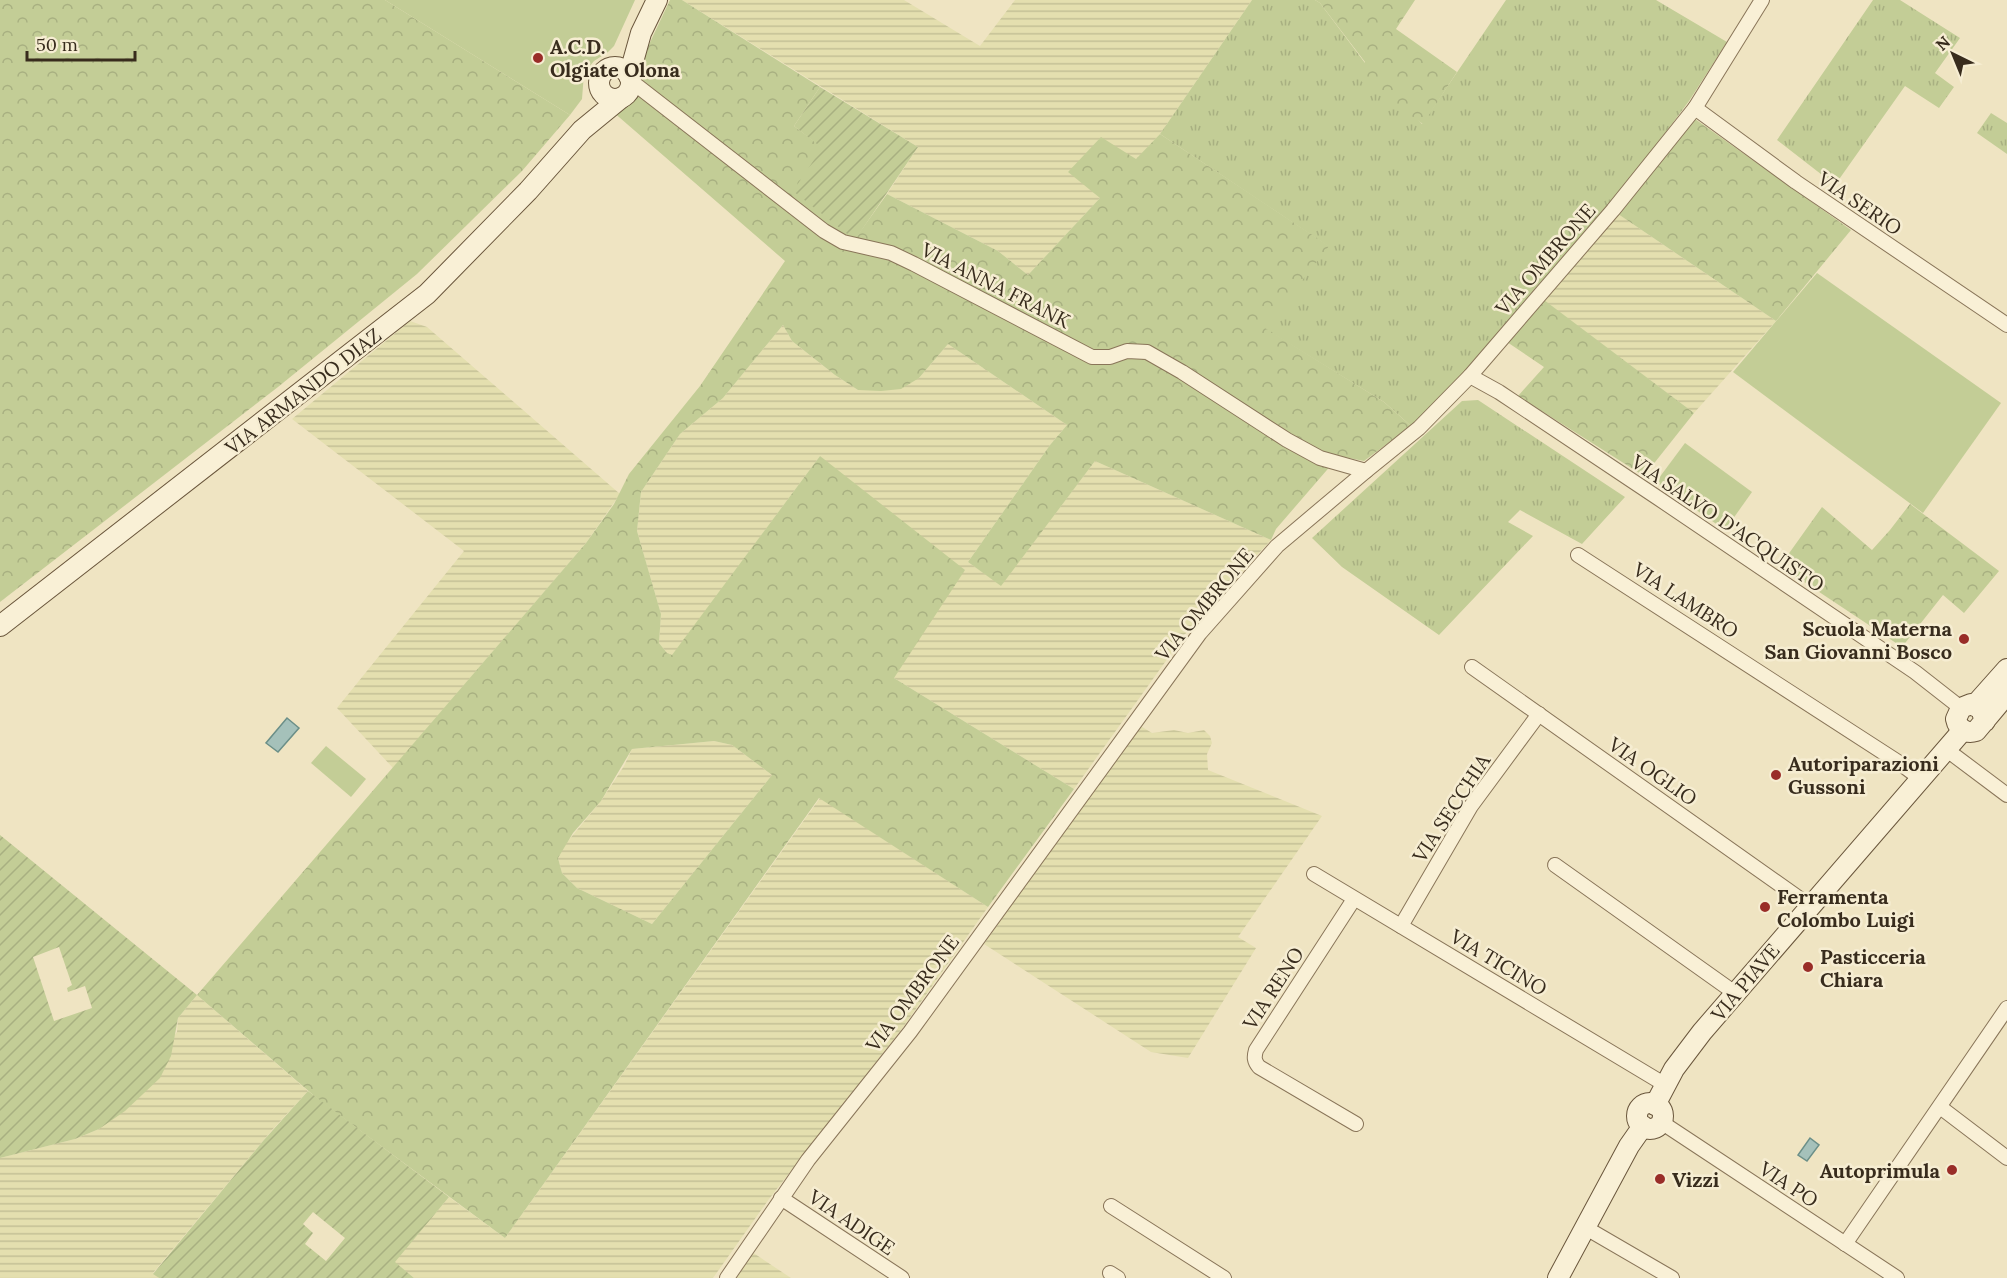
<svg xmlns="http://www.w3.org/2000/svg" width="2007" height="1278" font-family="Lora,serif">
	<defs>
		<pattern id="farmland-rules" width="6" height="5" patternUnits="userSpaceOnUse" patternTransform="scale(1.5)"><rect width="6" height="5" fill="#e4dfaf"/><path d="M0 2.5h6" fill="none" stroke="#c4c096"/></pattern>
		<pattern id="grass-tufts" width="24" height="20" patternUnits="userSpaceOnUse" patternTransform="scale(1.5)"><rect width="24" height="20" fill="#c3cd96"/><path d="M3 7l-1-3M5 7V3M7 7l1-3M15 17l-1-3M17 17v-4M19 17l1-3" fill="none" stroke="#a8b081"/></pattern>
		<pattern id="forest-crowns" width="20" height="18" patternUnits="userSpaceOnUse" patternTransform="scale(1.5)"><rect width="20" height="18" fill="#c3cd96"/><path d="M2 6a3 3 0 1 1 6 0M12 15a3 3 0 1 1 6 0" fill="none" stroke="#a8b081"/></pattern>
		<pattern id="garden-furrows" width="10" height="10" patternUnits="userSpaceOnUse" patternTransform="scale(1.5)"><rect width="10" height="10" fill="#c3cd96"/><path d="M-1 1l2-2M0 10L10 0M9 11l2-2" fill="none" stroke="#a8b081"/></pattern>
	</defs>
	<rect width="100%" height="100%" fill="#efe4c2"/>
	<g fill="url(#farmland-rules)">
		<polygon points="682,0 904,0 980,46 1015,0 1252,0 1160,134 1136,160 1068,171 1101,197 1028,275 998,251 887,194 918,147"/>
		<polygon points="1618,214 1776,321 1694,413 1544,301"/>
		<polygon points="410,321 427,327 620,494 586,543 393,768 337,708 464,551 292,419"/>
		<polygon points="783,325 792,341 835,375 858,390 919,378 948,344 1067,425 1050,445 968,562 1001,585 1095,461 1271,540 1191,626 1074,789 894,678 820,456 672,656 667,653 659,643 661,614 637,531 641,492 680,434 723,398"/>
		<polygon points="1139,725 1152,733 1174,730 1188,733 1204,730 1210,736 1212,743 1207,754 1208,770 1322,816 1238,937 1256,948 1188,1058 1151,1052 984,944"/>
		<polygon points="714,741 732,745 772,775 652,924 577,888 562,873 558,858 563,847 601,801 624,766 632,749"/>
		<polygon points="820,798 988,907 901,1030 769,1199 713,1278 414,1278 394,1262 449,1197 505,1238"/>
		<polygon points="197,995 308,1091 272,1130 153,1273 159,1278 0,1278 0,1158 75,1139 99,1129 177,1032 178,1018"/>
		<polygon points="752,1252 791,1278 736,1278"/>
	</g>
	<g fill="url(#grass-tufts)">
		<polygon points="1252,0 1315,0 1320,3 1365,63 1422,124 1506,0 1656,0 1727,42 1689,101 1610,207 1464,372 1411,426 1384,402 1264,328 1328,246 1160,134"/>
		<polygon points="1873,0 1900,0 1960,38 1935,73 1954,87 1939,108 1905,86 1835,185 1777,140"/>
		<polygon points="1991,113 2007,123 2007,154 1977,133"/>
		<polygon points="1478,400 1625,497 1582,544 1520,510 1508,522 1533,536 1439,635 1342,567 1312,538 1462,401"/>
	</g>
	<g fill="url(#forest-crowns)" fill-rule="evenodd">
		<polygon points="0,0 385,0 570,115 522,171 417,274 278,387 0,602"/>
		<path d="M 670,0 L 682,0 L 820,87 L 794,126 L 823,148 L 855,239 L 887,194 L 998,251 L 1028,275 L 1100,198 L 1068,172 L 1101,137 L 1136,159 L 1160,134 L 1329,246 L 1265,328 L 1384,402 L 1411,426 L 1364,461 L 1339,456 L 1276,529 L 1271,540 L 1095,461 L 1001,586 L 968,562 L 1050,445 L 1067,425 L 948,344 L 919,378 L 901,389 L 881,391 L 858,390 L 835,375 L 792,341 L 783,325 L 723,398 L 680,434 L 641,492 L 637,531 L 661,614 L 659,643 L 667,653 L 672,655 L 820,456 L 965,570 L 894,678 L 1074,789 L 988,907 L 819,798 L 505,1238 L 319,1100 L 197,995 L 586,543 L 614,504 L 629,474 L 700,386 L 785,261 L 612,111 C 637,106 643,96 636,72 ZM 714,741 L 732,745 L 772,775 L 652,924 L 577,888 L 562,873 L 558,858 L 573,833 L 601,801 L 632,749 Z"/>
		<polygon points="1315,0 1415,0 1396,29 1457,72 1423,124 1358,79 1365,62 1320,3"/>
		<polygon points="1695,119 1851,230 1776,321 1618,214"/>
		<polygon points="1544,300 1694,413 1644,476 1518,396 1544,367 1507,342"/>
		<polygon points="1910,504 1999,571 1964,613 1943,595 1902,647 1780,566 1822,507 1872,550 1890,530"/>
	</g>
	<g fill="url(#garden-furrows)" fill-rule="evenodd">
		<polygon points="820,87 918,147 855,240 793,191 822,148 794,126"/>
		<path d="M 0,835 L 197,995 L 178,1018 L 171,1056 L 160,1078 L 125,1111 L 99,1129 L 75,1139 L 0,1158 ZM 59,947 L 72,985 L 67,988 L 68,992 L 85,986 L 92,1008 L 54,1021 L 33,957 Z"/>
		<path d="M 308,1091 L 449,1197 L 395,1262 L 414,1278 L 159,1278 L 153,1274 L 263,1141 ZM 313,1212 L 345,1238 L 326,1261 L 305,1244 L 313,1233 L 303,1224 Z"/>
	</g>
	<g fill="#c3cd96">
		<polygon points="385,0 635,0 614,46 608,52 594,61 584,73 582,99 570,115"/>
		<polygon points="1817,273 2001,403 1923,513 1733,372"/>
		<polygon points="1685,443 1752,492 1725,530 1656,482"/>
		<polygon points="326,746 366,779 351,797 311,763"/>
	</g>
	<g fill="#a5c1ba" stroke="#6b8f88" stroke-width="1.5">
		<polygon points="287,718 299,728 278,752 266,743"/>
		<polygon points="1810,1138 1819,1145 1807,1161 1798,1155"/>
	</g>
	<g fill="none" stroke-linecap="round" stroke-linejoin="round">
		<g stroke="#897559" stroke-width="16">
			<g id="street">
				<polyline points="631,81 824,231 843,242 891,253 914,264 1092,357 1110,357 1127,351 1147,352 1182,372 1287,440 1320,458 1366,471"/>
				<polyline points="1695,108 1796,182 2007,325"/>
				<polyline points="1470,376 1499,392 1658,498 1915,672 1961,708"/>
				<polyline points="1578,555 1901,764 1921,779"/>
				<polyline points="1472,667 1810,906"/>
				<polyline points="1947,750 2007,795"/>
				<polyline points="1555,865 1735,993"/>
				<polyline points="1314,874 1664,1084"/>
				<path d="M 1354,899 L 1256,1050 C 1254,1057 1254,1061 1259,1067 L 1356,1124"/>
				<polyline points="1401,926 1471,806 1539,714"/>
				<polyline points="1940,1107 2007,1158"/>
				<polyline points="1661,1122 1897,1278"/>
				<polyline points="781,1198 902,1278"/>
				<polyline points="1111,1206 1224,1278"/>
				<polyline points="1586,1228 1672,1278"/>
				<polyline points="1845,1244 2007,1008"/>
				<polyline points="1110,1273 1118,1278"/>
				<polyline points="727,1278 808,1160 910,1032 1200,633 1277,546 1366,471 1419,428 1470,376 1613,210 1695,108 1762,0"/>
			</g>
		</g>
		<g stroke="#6a563c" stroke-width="22">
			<g id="secondary">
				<circle cx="615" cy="83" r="16"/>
				<polyline points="629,76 641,33 657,0"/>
				<polyline points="0,626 427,294 528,191 582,130 621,98"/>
				<polyline points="1975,705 2007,669"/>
				<path d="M 1985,721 L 1981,709 L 1971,704 L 1961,708 L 1956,719 C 1958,729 1966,734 1976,731 L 2007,694"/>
				<circle cx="1650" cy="1116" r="13"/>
				<polyline points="1655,1105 1674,1069 1702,1032 1963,730"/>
				<polyline points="1558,1278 1629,1146 1643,1126"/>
			</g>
		</g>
		<use href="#street" stroke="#f9f0d6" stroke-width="14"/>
		<use href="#secondary" stroke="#f9f0d6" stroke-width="20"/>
	</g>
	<g fill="#992d28" stroke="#f6edd2" stroke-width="2">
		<circle cx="538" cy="58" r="6"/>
		<circle cx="1964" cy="639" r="6"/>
		<circle cx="1776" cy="775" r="6"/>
		<circle cx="1765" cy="907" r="6"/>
		<circle cx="1808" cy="967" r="6"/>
		<circle cx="1952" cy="1170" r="6"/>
		<circle cx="1660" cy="1179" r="6"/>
	</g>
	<g text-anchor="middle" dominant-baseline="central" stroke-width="5" stroke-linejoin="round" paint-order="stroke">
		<g font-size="20" font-weight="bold" fill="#382c1d" stroke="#f6edd2" text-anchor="start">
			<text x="550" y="46">A.C.D.<tspan x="550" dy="23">Olgiate Olona</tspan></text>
			<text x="1952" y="628" text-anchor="end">Scuola Materna<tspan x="1952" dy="23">San Giovanni Bosco</tspan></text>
			<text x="1788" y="763">Autoriparazioni<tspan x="1788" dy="23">Gussoni</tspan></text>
			<text x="1777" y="896">Ferramenta<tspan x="1777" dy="23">Colombo Luigi</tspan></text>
			<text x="1820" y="956">Pasticceria<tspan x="1820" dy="23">Chiara</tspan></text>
			<text x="1940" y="1170" text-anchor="end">Autoprimula</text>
			<text x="1672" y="1179">Vizzi</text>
		</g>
		<g font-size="20" fill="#382c1d" stroke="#f6edd2">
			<text transform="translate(1860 203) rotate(34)">VIA SERIO</text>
			<text transform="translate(1545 259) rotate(-49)">VIA OMBRONE</text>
			<text transform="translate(996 285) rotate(27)">VIA ANNA FRANK</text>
			<text transform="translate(303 391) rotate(-38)">VIA ARMANDO DIAZ</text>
			<text transform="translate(1728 523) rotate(34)">VIA SALVO D'ACQUISTO</text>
			<text transform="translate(1686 600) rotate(33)">VIA LAMBRO</text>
			<text transform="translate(1204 604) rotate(-50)">VIA OMBRONE</text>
			<text transform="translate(1653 771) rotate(35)">VIA OGLIO</text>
			<text transform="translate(1451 808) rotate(-57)">VIA SECCHIA</text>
			<text transform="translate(1499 962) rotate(31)">VIA TICINO</text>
			<text transform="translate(1745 982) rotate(-50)">VIA PIAVE</text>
			<text transform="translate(1273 988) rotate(-57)">VIA RENO</text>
			<text transform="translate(912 993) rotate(-53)">VIA OMBRONE</text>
			<text transform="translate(1789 1184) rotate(33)">VIA PO</text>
			<text transform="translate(852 1222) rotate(34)">VIA ADIGE</text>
		</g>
	</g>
	<g transform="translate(1953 54) rotate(317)" stroke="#f6edd2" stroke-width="4.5" paint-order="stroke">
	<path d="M0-4.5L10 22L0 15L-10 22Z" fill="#382c1d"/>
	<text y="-9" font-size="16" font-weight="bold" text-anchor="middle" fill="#382c1d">N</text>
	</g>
	<path d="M27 51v9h108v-9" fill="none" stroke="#382c1d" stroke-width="3"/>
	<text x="36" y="51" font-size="18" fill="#382c1d" stroke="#f6edd2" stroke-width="4.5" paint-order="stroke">50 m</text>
</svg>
